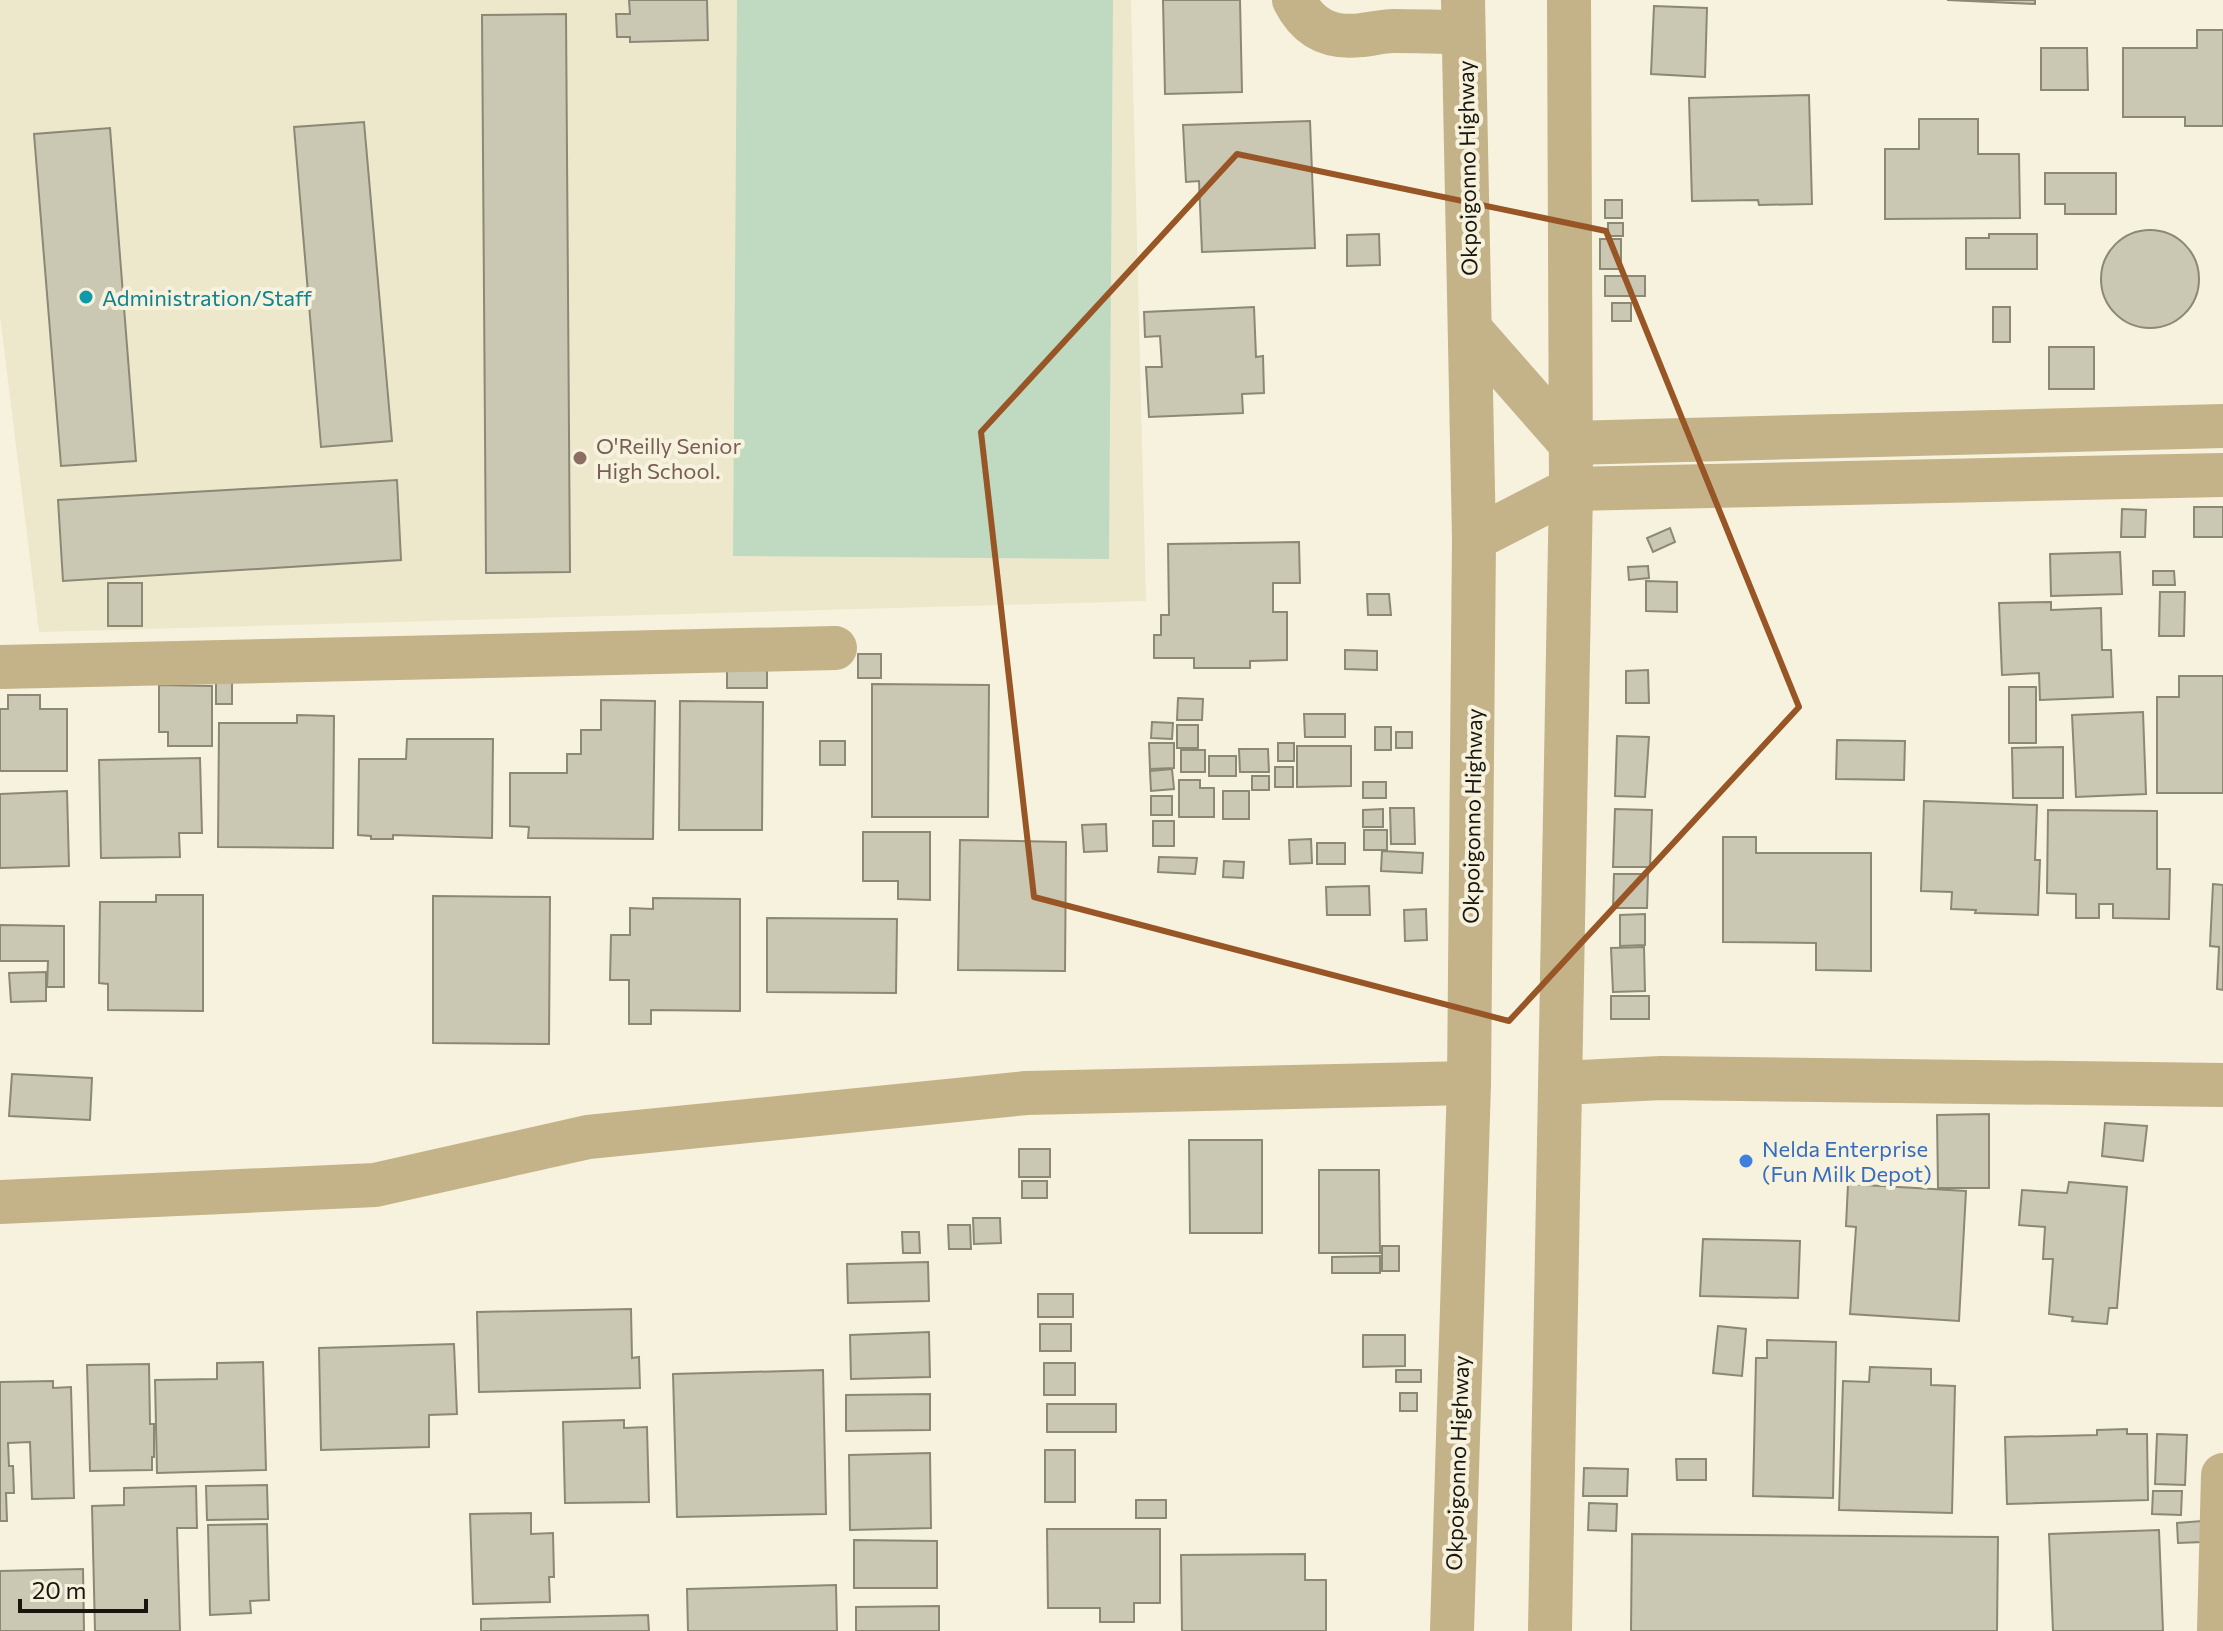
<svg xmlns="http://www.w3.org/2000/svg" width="2223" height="1631" font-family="Commissioner,sans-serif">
	<rect width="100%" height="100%" fill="#f6f2dd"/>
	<polygon fill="#ede8cb" points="0,0 1131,0 1146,601 39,632 0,316"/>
	<polygon fill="#bfdac0" points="737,0 1113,0 1109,559 733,556"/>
	<g fill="#cac7b2" stroke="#8b8875" stroke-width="2">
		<polygon points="629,0 707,0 708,40 630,42 630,37 617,37 616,14 630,14"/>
		<polygon points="1163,0 1240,0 1242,92 1165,94"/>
		<polygon points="1947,0 2035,0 2035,4"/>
		<polygon points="1654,6 1707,8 1705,77 1651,74"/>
		<polygon points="566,14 570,572 486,573 482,15"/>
		<polygon points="2197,30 2223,30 2223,126 2185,126 2185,117 2123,117 2123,48 2197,48"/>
		<polygon points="2041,48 2087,48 2088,90 2041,90"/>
		<polygon points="1809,95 1812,204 1759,205 1758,200 1692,201 1689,98"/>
		<polygon points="1919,119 1978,119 1978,154 2019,154 2020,218 1885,219 1885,149 1919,149"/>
		<polygon points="1310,121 1315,248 1202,252 1199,181 1186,182 1183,125"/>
		<polygon points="364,122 392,441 321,447 294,127"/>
		<polygon points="110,128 136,461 61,466 34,134"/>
		<polygon points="2045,173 2116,173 2116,214 2065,214 2065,204 2045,204"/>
		<rect x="1605" y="200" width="17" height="18"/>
		<rect x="1608" y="223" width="15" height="13"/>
		<circle cx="2150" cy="279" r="49"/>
		<polygon points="1379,234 1380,265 1347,266 1347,235"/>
		<polygon points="1989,234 2037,234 2037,269 1966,269 1966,238 1989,238"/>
		<rect x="1600" y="239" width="21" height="30"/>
		<rect x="1605" y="276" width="40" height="20"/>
		<rect x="1612" y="303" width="19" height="18"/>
		<polygon points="1254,307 1256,357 1263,356 1264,393 1242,394 1243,413 1149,417 1146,367 1162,367 1160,336 1145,337 1144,312"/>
		<rect x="1993" y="307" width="17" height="35"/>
		<rect x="2049" y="347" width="45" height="42"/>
		<polygon points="397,480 401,560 63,581 58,500"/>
		<rect x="2194" y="507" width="29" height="30"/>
		<polygon points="2122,509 2146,510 2145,537 2121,537"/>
		<polygon points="1670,528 1675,542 1653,552 1647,538"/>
		<polygon points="1299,542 1300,583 1273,583 1273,612 1287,612 1287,660 1250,661 1250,668 1194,668 1194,658 1154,658 1154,635 1161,635 1161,615 1169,615 1168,544"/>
		<polygon points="2120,552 2122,594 2051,596 2050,554"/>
		<polygon points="1648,566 1649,578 1629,580 1628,567"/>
		<polygon points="2153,571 2174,571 2175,585 2153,585"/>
		<polygon points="1646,581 1677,582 1677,612 1646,611"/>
		<rect x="108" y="583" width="34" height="43"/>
		<polygon points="2160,592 2185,592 2184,636 2159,636"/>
		<polygon points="1367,594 1389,594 1391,615 1368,615"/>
		<polygon points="2051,602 2051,610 2101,608 2102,650 2111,650 2113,697 2040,700 2039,673 2002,675 1999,603"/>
		<polygon points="1345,650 1377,651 1377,670 1345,669"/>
		<rect x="727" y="654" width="40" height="34"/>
		<rect x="858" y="654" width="23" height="24"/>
		<polygon points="1648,670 1649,703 1626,703 1626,671"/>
		<polygon points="216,673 232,674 232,704 216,704"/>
		<polygon points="2179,676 2223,676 2223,793 2157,793 2157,697 2179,697"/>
		<polygon points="872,684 989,685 988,817 872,817"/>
		<polygon points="159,685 212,686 212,746 168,746 168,732 159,732"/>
		<rect x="2009" y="687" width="27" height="56"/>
		<polygon points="8,695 40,695 40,709 67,709 67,771 0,771 0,709 8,709"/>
		<polygon points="1178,698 1203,699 1202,720 1177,720"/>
		<polygon points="601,700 655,701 653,839 528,838 529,827 510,826 510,773 567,773 567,754 581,754 581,730 601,730"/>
		<polygon points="680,701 763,702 762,830 679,830"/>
		<polygon points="2143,712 2146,794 2076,797 2072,715"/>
		<polygon points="1304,714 1345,714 1345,737 1305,737"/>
		<polygon points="297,715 334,716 333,848 218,847 219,723 297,723"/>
		<polygon points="1152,722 1173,723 1172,739 1151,738"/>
		<rect x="1177" y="725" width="21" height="23"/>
		<rect x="1375" y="727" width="16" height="23"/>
		<rect x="1396" y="732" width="16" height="16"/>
		<polygon points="1617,736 1649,737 1645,797 1615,796"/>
		<polygon points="407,739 493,739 492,838 393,835 393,839 371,839 371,836 358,835 359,759 406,759"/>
		<polygon points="1837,740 1905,741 1904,780 1836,779"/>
		<rect x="820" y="741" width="25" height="24"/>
		<polygon points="1149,743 1174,743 1174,768 1150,769"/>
		<rect x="1278" y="743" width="16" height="18"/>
		<polygon points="1297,746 1351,746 1351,786 1297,787"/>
		<polygon points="2063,747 2063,798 2013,798 2012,748"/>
		<polygon points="1239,749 1268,749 1269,772 1240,772"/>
		<rect x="1181" y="750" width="24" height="22"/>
		<rect x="1209" y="756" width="27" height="20"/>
		<polygon points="200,758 202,833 179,833 180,857 101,858 99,760"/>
		<rect x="1275" y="767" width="18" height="20"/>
		<polygon points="1172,769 1174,789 1151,791 1150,771"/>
		<rect x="1252" y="776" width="17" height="14"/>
		<polygon points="1179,780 1200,780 1200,788 1214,788 1214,817 1179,817"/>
		<rect x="1363" y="782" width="23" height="16"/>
		<polygon points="67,791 69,866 0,868 0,794"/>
		<rect x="1223" y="791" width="26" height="28"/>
		<rect x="1151" y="796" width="21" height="19"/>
		<polygon points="1924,801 2037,805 2035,860 2040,860 2038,915 1975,913 1976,910 1951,909 1952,892 1921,891"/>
		<polygon points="1390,808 1414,808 1415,844 1391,844"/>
		<polygon points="1383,809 1383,827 1363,827 1363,810"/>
		<polygon points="1615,809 1652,810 1650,867 1613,867"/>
		<polygon points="2048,810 2157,811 2157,869 2170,869 2169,919 2113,918 2113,904 2099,904 2099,918 2076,918 2076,894 2047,893"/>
		<rect x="1153" y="821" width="21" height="25"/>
		<polygon points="1106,824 1107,851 1084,852 1082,825"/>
		<rect x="1364" y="830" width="23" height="20"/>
		<polygon points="863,832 930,832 930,900 898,899 898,881 863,881"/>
		<polygon points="1723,837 1756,837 1756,853 1871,853 1871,971 1816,970 1816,943 1723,942"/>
		<polygon points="1311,839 1312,863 1290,864 1289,840"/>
		<polygon points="960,840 1066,842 1065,971 958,970"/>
		<rect x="1317" y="843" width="28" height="21"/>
		<polygon points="1382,851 1423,853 1422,873 1381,871"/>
		<polygon points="1159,857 1197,858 1195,874 1158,872"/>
		<polygon points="1224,861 1244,862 1243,878 1223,877"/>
		<polygon points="1614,874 1648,874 1647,908 1613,908"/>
		<polygon points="2213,884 2223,885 2223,990 2217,989 2219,947 2210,946"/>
		<polygon points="1369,886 1370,915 1327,915 1326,887"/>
		<polygon points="156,895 203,895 203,1011 108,1010 108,984 99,983 100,902 156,902"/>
		<polygon points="433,896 550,897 549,1044 433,1043"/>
		<polygon points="653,898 740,899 740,1011 651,1010 651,1024 629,1024 629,980 610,980 611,935 630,935 630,908 653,909"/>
		<polygon points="1426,909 1427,940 1405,941 1404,910"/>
		<polygon points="1645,914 1645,945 1620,946 1620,915"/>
		<polygon points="767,918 897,919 896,993 767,992"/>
		<polygon points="0,925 64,926 64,987 47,987 48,961 0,961"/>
		<polygon points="1644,947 1645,991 1613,992 1611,948"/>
		<polygon points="46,972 46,1001 11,1002 9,973"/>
		<rect x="1611" y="996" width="38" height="23"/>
		<polygon points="12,1074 92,1078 90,1120 9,1116"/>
		<polygon points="1989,1114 1989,1188 1938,1188 1937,1115"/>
		<polygon points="2105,1123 2147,1126 2143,1161 2102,1156"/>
		<polygon points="1189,1140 1262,1140 1262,1233 1190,1233"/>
		<rect x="1019" y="1149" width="31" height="28"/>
		<polygon points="1319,1170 1379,1170 1380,1253 1319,1253"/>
		<rect x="1022" y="1181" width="25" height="17"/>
		<polygon points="2069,1182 2127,1187 2117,1308 2109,1308 2107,1324 2072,1321 2073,1317 2049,1314 2053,1259 2043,1259 2045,1227 2019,1225 2022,1190 2067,1193"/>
		<polygon points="1848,1184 1966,1191 1959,1321 1850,1314 1856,1227 1846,1226"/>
		<polygon points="973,1218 1000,1218 1001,1243 974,1244"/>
		<polygon points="948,1225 970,1225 971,1249 949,1249"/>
		<polygon points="902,1232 919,1232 920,1253 903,1253"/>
		<polygon points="1703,1239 1800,1241 1798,1298 1700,1296"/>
		<rect x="1382" y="1246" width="17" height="25"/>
		<polygon points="1380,1256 1380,1273 1332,1273 1332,1257"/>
		<polygon points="928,1262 929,1301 848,1303 847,1264"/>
		<rect x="1038" y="1294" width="35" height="23"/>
		<polygon points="631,1309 632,1358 639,1357 640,1388 479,1392 477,1312"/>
		<rect x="1040" y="1324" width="31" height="27"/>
		<polygon points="1718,1326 1746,1329 1742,1376 1713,1373"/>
		<polygon points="929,1332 930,1377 851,1379 850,1335"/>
		<polygon points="1363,1335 1405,1335 1405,1366 1363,1367"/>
		<polygon points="1767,1340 1836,1342 1833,1498 1753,1496 1756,1358 1767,1358"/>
		<polygon points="454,1344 457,1414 429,1415 429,1447 321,1450 319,1348"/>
		<polygon points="263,1362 266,1470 157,1473 155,1380 217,1379 217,1363"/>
		<rect x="1044" y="1363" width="31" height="32"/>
		<polygon points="149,1364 150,1424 154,1424 154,1457 152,1457 152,1470 90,1471 87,1365"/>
		<polygon points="1870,1367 1931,1369 1931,1385 1955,1386 1952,1513 1839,1510 1843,1381 1869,1382"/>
		<polygon points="823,1370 826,1514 677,1517 673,1374"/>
		<rect x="1396" y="1370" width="25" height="12"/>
		<polygon points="53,1381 53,1388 71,1387 74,1498 32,1499 30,1442 8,1443 9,1466 13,1466 14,1493 6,1493 7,1521 0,1521 0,1382"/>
		<rect x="1400" y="1393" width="17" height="18"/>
		<polygon points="930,1394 930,1430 846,1431 846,1395"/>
		<rect x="1047" y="1404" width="69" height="28"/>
		<polygon points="624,1420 624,1428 647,1427 649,1502 565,1503 563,1422"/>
		<polygon points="2127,1429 2127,1434 2147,1434 2148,1500 2007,1504 2005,1437 2097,1435 2097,1430"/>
		<polygon points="2157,1434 2187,1435 2185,1485 2155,1484"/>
		<rect x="1045" y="1450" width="30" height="52"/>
		<polygon points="930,1453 931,1528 850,1530 849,1455"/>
		<polygon points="1676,1459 1706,1459 1706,1480 1677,1480"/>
		<polygon points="1584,1468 1628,1469 1627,1496 1583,1496"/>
		<polygon points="267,1485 268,1519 207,1520 206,1486"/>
		<polygon points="196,1486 197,1528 177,1528 180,1631 95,1631 92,1506 124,1505 124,1488"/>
		<polygon points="2153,1491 2182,1491 2181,1515 2152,1514"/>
		<rect x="1136" y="1500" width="30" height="18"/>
		<polygon points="1589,1503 1617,1504 1616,1531 1588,1530"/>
		<polygon points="531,1513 531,1534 553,1533 554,1577 549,1577 550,1602 473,1604 470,1514"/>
		<polygon points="2202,1521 2203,1542 2178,1543 2177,1523"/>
		<polygon points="267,1524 269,1600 250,1601 251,1613 210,1615 208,1525"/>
		<polygon points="1047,1529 1160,1529 1160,1603 1134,1603 1134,1622 1100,1622 1100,1608 1048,1608"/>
		<polygon points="2159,1530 2163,1631 2053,1631 2049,1534"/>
		<polygon points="1632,1534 1998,1537 1997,1631 1631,1631"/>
		<polygon points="854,1540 937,1541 937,1588 854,1588"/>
		<polygon points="1305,1554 1305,1580 1326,1580 1326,1631 1182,1631 1181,1555"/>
		<polygon points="83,1569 84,1631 0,1631 0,1571"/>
		<polygon points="836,1585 837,1631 688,1631 687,1589"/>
		<polygon points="939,1606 939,1631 856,1631 856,1607"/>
		<polygon points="648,1615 649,1631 481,1631 481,1619"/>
	</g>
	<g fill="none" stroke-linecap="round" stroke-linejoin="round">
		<g stroke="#c4b288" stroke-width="44">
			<path d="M 1294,0 C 1308,28 1330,39 1362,35 C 1372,34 1383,31 1393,31 C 1416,31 1440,32 1463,32"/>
			<polyline points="1470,329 1570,443 2223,426"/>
			<polyline points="1474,539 1571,489 2223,475"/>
			<polyline points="0,667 835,648"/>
			<polyline points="1561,1083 1661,1078 2223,1085"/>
			<polyline points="0,1202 375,1185 588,1137 1026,1093 1469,1083"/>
			<polyline points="1452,1631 1469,1083 1474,539 1463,0"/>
			<polyline points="1550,1631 1571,489 1569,0"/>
			<polyline points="2219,1631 2223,1475"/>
		</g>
	</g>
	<path fill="none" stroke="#985526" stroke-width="6" stroke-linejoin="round" d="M 1237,154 L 1606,231 L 1799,707 L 1509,1021 L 1034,897 L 981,432 Z"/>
	<circle fill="#0f9aa8" stroke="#f6f2dd" stroke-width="3" cx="86" cy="297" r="8"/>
	<circle fill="#8d6e63" stroke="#f6f2dd" stroke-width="3" cx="580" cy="458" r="8"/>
	<circle fill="#3f7fe0" stroke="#f6f2dd" stroke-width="3" cx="1746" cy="1161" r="8"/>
	<g text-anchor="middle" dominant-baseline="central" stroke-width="8" stroke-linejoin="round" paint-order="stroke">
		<g font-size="22" fill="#18160f" stroke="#f6f2dd">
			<text transform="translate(1467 168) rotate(-91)">Okpoigonno Highway</text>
			<text transform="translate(1472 816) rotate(-89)">Okpoigonno Highway</text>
			<text transform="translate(1457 1463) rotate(-88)">Okpoigonno Highway</text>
		</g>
		<g font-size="22" fill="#0d838f" stroke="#f6f2dd" text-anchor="start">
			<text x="102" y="297">Administration/Staff</text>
		</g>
		<g font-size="22" fill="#785e54" stroke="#f6f2dd" text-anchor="start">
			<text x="596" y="445">O'Reilly Senior<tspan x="596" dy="25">High School.</tspan></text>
		</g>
		<g font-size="22" fill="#366cbe" stroke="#f6f2dd" text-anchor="start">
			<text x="1762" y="1148">Nelda Enterprise<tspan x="1762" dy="25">(Fun Milk Depot)</tspan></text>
		</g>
	</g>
	<path d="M20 1599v12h126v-12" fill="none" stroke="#18160f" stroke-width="4"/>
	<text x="32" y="1599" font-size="24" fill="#18160f" stroke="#f6f2dd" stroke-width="6" paint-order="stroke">20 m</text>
</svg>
